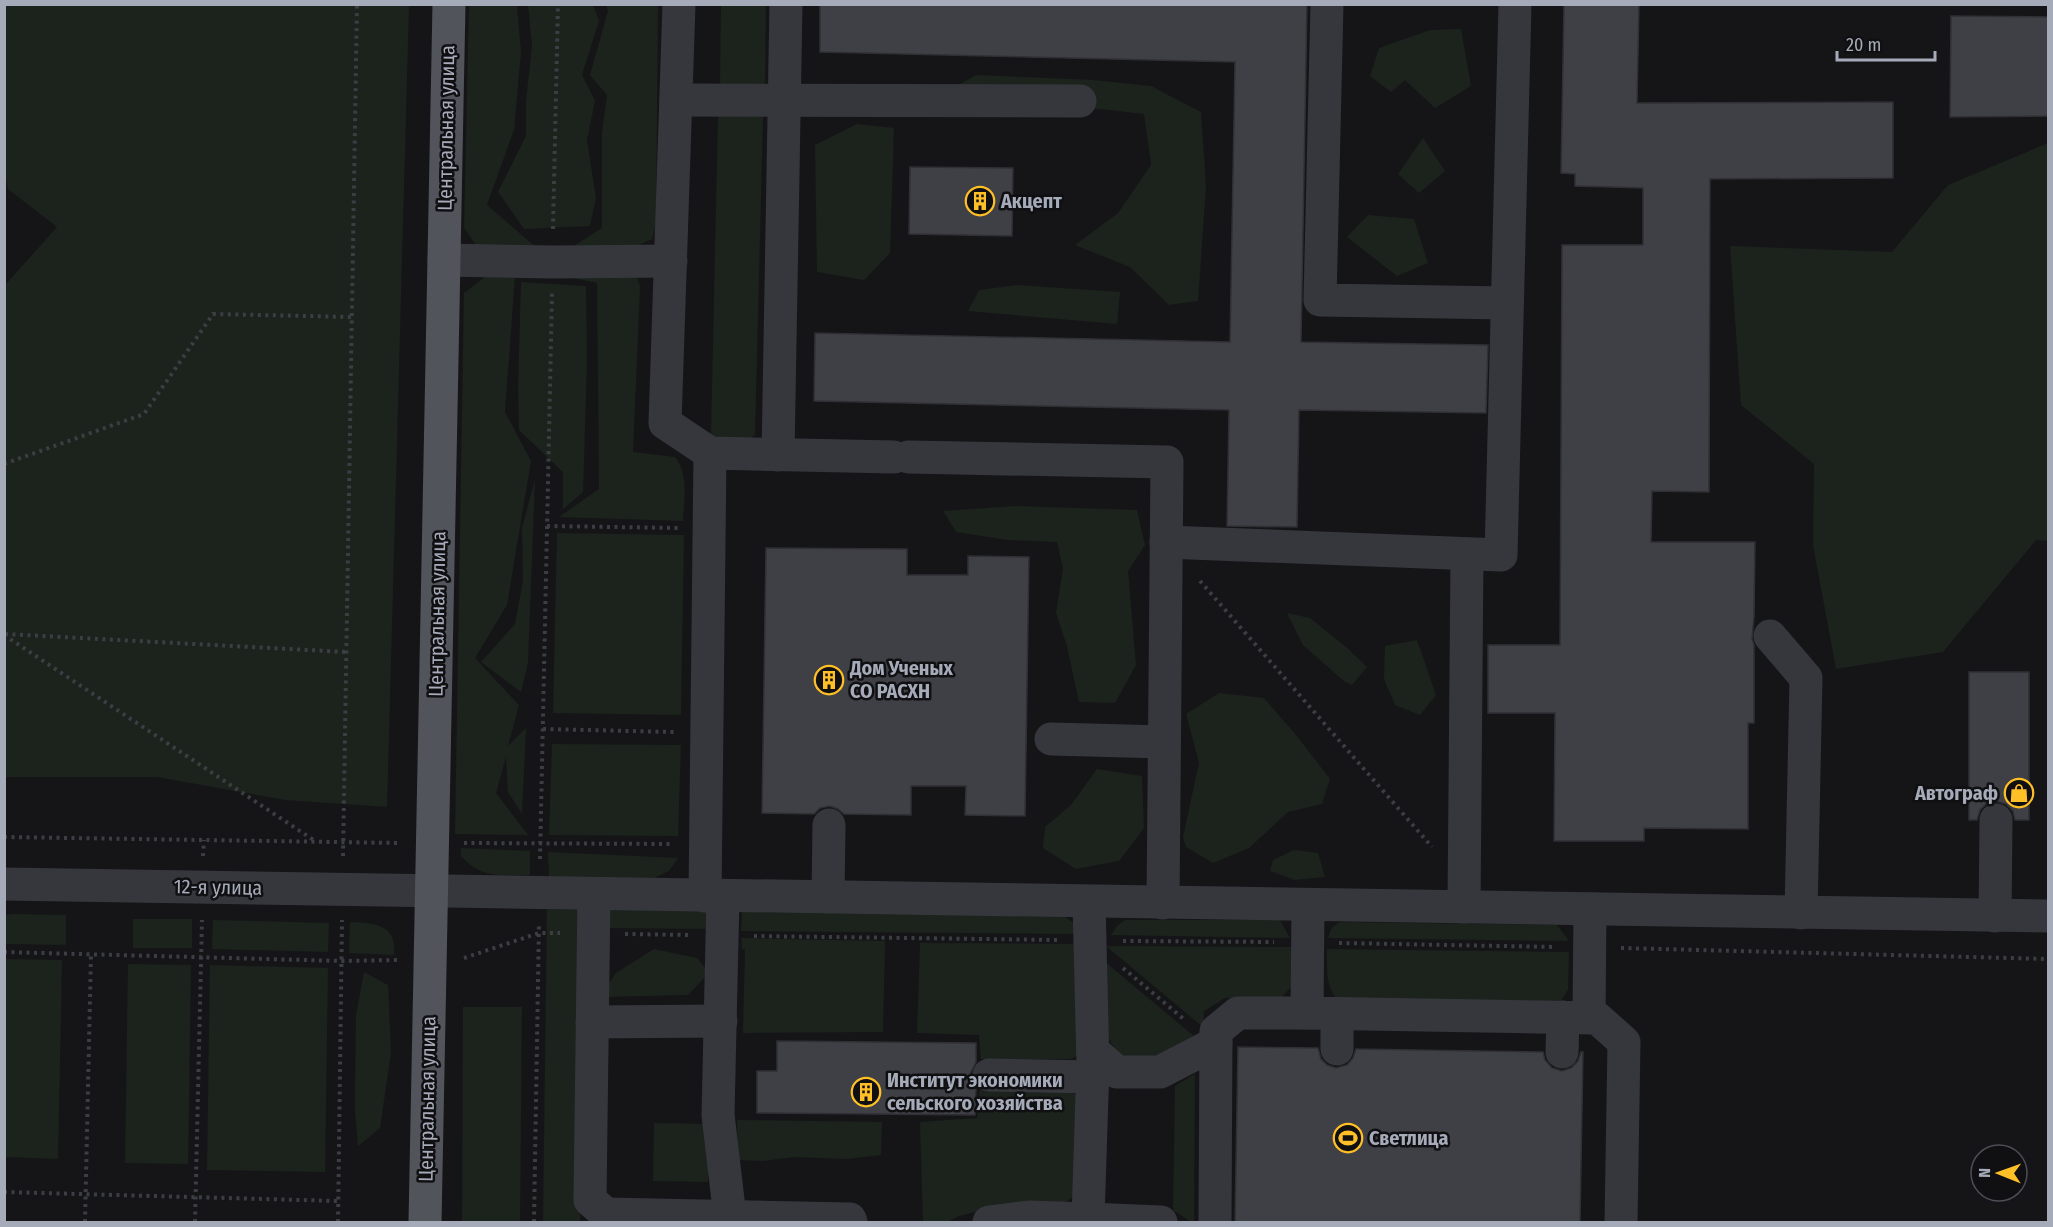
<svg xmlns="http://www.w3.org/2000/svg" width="2053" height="1227" font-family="'Fira Sans Condensed',sans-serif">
	<rect width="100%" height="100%" fill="#151518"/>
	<g fill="#1b231c">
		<polygon points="4,5 409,5 387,807 285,800 157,777 5,777 5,299 6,284 57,227 8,189 4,170"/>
		<polygon points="469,5 517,5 521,52 514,130 487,205 538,249 476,245 464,228"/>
		<polygon points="528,5 593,5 599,21 582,75 595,101 587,140 596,198 590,226 524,229 498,192 526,136 526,101 532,45"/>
		<polygon points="606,5 658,5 656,223 652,239 637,246 566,251 602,228 602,133 607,95 590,75 608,11"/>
		<polygon points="721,5 766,5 765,82 763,86 721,85 720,81"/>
		<polygon points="1461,29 1471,86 1435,108 1405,80 1391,92 1370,76 1379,48 1430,30"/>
		<polygon points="976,75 1093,80 1151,86 1201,112 1206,186 1198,301 1169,305 1130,267 1075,245 1118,213 1151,165 1144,114 1100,109 970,108 953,88"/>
		<polygon points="762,113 763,117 755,434 750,439 711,436 718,116"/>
		<polygon points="857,124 894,128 890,253 864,280 817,272 815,145"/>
		<polygon points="1423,138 1445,171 1419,193 1398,174"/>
		<polygon points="2048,143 2048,541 2036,540 1943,652 1836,669 1813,545 1814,464 1741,405 1730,246 1892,252 1948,185"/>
		<polygon points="1368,215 1414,219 1428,263 1397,276 1347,237"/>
		<path d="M 624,274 L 637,278 L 640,286 L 633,452 L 675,457 C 689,474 684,500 683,521 L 559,517 L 599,489 L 597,283 L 559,275 Z"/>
		<polygon points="515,276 505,412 531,461 507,605 475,658 519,705 508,746 526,728 522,814 508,792 506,757 496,793 528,835 455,834 464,293 485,277"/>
		<polygon points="521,282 586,286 587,362 583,492 563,509 563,472 519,430 518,389"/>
		<polygon points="1017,285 1120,292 1117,324 968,311 979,290"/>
		<polygon points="535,479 528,663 521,692 481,662 515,624 523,580 522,528"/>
		<polygon points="1016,506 1137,510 1145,545 1128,571 1136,665 1115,703 1079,702 1067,646 1056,613 1063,568 1057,542 1008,540 956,532 943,511"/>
		<polygon points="557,533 684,535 681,715 553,713"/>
		<polygon points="1287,613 1310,618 1346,647 1367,667 1352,685 1344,681 1303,645"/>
		<polygon points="1417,640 1436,695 1420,715 1395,705 1384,679 1385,646"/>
		<polygon points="1219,693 1264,698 1296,735 1330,779 1322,804 1288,812 1249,848 1213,863 1186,847 1183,837 1199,763 1186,714"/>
		<polygon points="552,744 681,745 678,836 549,835"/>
		<polygon points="1097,769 1142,776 1144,828 1119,861 1076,869 1043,848 1045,827 1071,805"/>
		<path d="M 461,848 L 530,851 L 530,875 C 502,875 481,879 461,856 Z"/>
		<polygon points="1294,850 1318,853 1325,877 1295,880 1270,871 1273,860"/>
		<polygon points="548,852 678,858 669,871 654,878 549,877"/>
		<polygon points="600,908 710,910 710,929 600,928"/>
		<polygon points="547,909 585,910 580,1222 543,1222"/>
		<polygon points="742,911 1063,916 1076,924 1082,934 741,931"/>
		<polygon points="13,914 66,915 66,945 5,944 5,915"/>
		<rect x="133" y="919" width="59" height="29"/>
		<polygon points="213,920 329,923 328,952 212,949"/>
		<polygon points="1125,920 1280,920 1290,938 1111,935 1117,926"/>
		<path d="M 350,922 C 374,923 397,924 394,955 L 349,953 Z"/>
		<polygon points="1340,922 1557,925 1569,941 1328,938 1332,927"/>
		<polygon points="741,938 885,941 883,1032 743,1033 745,949 742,949"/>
		<polygon points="920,943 1084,944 1077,1056 1071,1059 981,1059 979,1035 917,1033"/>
		<polygon points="1106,946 1291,947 1291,987 1281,998 1225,998 1204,1011 1203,1027"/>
		<polygon points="654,949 697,958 709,973 688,995 600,997 616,973"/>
		<path d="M 1327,949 L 1569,952 L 1568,990 L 1559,1003 L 1337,999 C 1325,985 1327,967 1327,949 Z"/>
		<polygon points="5,959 62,960 58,1159 5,1157"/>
		<polygon points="1105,962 1195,1037 1162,1062 1133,1061 1120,1054 1111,1043 1105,1030"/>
		<polygon points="128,964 191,965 188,1164 125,1163"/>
		<polygon points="210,965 328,968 325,1172 207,1170"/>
		<polygon points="364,972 388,985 391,1053 380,1128 358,1146 355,1110 356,1015"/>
		<polygon points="463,1007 522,1007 520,1222 462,1222"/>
		<polygon points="1195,1074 1194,1222 1191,1222 1173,1210 1175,1086"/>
		<polygon points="980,1089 1065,1092 1075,1094 1080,1099 1074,1196 1063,1204 979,1211 959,1216 947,1222 923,1222 920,1122 977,1118"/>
		<polygon points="737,1120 882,1122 881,1155 847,1159 795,1157 763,1161 738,1160"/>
		<polygon points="654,1123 709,1124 708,1182 653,1181"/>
	</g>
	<g fill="#3f4045" stroke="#2f2f34" stroke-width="1.5">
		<polygon points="820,4 1307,4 1301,342 1488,345 1486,413 1299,410 1297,527 1227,526 1229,410 814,401 815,333 1230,342 1235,62 820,52"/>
		<polygon points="1564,4 1639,4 1637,103 1893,102 1893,178 1710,179 1709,492 1652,491 1651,542 1755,542 1754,616 1752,639 1754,645 1754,723 1748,723 1748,829 1644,828 1644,841 1554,841 1555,713 1488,713 1488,645 1560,645 1562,245 1643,245 1643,188 1575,186 1575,174 1561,173"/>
		<polygon points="1951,16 2049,17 2049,116 1950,117"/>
		<polygon points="910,167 1013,168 1012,236 909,234"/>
		<polygon points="766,548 907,549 907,575 968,575 968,556 1029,557 1025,816 965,815 966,786 911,786 911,815 844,814 838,809 830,806 820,808 814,814 762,813"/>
		<polygon points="1969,672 2029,672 2029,820 2015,820 2013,811 2006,804 1996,801 1987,803 1980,810 1977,820 1969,820"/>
		<polygon points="777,1041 976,1043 976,1062 970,1074 972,1084 976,1087 975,1115 757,1113 757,1071 777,1071"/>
		<polygon points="1238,1047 1318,1048 1321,1059 1327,1065 1336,1068 1347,1065 1353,1058 1356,1049 1543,1052 1545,1060 1552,1068 1562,1071 1571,1068 1578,1061 1581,1052 1583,1052 1580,1222 1235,1222"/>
	</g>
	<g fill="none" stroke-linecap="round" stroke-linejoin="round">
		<g stroke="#3c3e44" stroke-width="4" stroke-dasharray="3 4.5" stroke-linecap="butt">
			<polyline points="553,229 558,4"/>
			<polyline points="4,464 144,414 213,314 352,317"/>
			<polyline points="547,526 678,528"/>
			<polyline points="1200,581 1432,847"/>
			<polyline points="5,634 346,652"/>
			<polyline points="4,635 315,841"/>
			<polyline points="543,729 674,732"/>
			<polyline points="4,837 399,843"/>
			<polyline points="464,843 672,844"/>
			<polyline points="203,856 204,840"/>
			<polyline points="343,856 357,4"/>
			<polyline points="540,859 552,293"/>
			<polyline points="625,934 689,935"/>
			<polyline points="754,936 1058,940"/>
			<polyline points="1123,941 1274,942"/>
			<polyline points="1339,943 1556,947"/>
			<polyline points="1621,948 2048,959"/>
			<polyline points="4,952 342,961 397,960"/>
			<polyline points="464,958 539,933 560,933"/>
			<polyline points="1123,968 1186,1021"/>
			<polyline points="4,1192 338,1201"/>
			<polyline points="85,1222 91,954"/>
			<polyline points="195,1222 202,920"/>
			<polyline points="338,1222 342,920"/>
			<polyline points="534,1222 539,923"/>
		</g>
		<g stroke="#36373d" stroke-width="33">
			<polyline points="679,4 665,423 710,453"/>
			<polyline points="1327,4 1320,300 1507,303"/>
			<polyline points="676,100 1080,101"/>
			<polyline points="444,260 553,262 671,261"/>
			<polyline points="778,455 786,4"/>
			<polyline points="908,457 1167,462 1163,903"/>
			<polyline points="1166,542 1501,555 1515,4"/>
			<polyline points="1770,636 1806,678 1801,913"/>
			<polyline points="1051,739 1164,742"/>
			<polyline points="4,884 2048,916"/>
			<polyline points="594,894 590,1200 606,1214 850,1219 851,1222"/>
			<polyline points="705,896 710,453 894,457"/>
			<polyline points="723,896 718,1115 730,1217"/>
			<polyline points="828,897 829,825"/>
			<polyline points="1308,905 1307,1013 1597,1018 1624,1042 1621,1222"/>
			<polyline points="1464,907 1467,554"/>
			<polyline points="1995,916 1996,820"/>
			<polyline points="1589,1017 1590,909"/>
			<polyline points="592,1022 721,1021"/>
			<polyline points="1337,1049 1337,1014"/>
			<polyline points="1093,1051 1117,1072 1160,1072 1216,1043"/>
			<polyline points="1562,1052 1563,1017"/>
			<polyline points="989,1075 1092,1077"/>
			<polyline points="1088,1219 1161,1222"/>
			<polyline points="989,1222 1029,1217 1088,1219 1093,1065 1089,902"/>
			<polyline points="1215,1222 1216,1031 1238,1013 1307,1013"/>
		</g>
		<polyline stroke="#52545c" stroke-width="33" points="425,1222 449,4"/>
	</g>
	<defs>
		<g id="building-ring" transform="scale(1.5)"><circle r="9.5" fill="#101013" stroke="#ffbf26" stroke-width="1.5"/><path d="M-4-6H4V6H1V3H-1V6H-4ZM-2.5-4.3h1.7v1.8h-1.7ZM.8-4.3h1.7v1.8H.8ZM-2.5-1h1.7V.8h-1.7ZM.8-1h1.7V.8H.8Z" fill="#ffbf26"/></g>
		<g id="shop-ring" transform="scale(1.5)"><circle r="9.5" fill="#101013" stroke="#ffbf26" stroke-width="1.5"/><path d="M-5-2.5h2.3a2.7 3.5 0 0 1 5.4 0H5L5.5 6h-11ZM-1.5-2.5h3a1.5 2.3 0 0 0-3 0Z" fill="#ffbf26"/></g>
		<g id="stadium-ring" transform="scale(1.5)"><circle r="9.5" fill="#101013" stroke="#ffbf26" stroke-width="1.5"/><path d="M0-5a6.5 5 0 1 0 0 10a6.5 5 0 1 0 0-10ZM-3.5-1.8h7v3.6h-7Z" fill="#ffbf26"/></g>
	</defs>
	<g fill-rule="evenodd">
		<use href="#building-ring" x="980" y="201"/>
		<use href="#building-ring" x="829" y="680"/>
		<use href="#shop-ring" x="2019" y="793"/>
		<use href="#building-ring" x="866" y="1092"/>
		<use href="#stadium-ring" x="1348" y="1138"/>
	</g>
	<g text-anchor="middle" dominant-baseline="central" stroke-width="5" stroke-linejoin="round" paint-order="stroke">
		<g font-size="20" fill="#a6abb9" stroke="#101013">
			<text transform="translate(446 128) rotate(-89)">Центральная улица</text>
			<text transform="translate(437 614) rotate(-89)">Центральная улица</text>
			<text transform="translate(218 887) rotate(1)">12-я улица</text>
			<text transform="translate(427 1099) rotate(-89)">Центральная улица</text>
		</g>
		<g font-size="20" font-weight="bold" fill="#a6abb9" stroke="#101013" text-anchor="start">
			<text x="1001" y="201">Акцепт</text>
			<text x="850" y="668">Дом Ученых<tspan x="850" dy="23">СО РАСХН</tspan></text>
			<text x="1998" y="793" text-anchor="end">Автограф</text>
			<text x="887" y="1080">Институт экономики<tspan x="887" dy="23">сельского хозяйства</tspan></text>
			<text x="1369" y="1138">Светлица</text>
		</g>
	</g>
	<rect width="2053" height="1227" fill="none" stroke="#a6abb9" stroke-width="12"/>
	<g transform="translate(1999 1173) rotate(271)"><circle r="28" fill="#101013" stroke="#4c4e55" stroke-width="1.5"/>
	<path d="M0-4.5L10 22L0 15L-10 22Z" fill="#ffbf26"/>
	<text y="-9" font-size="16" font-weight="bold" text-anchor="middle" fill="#a6abb9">N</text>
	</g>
	<path d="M1837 51v9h98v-9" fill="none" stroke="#a6abb9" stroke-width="3"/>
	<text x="1846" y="51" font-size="18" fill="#a6abb9" stroke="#101013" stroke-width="4.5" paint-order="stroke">20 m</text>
</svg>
